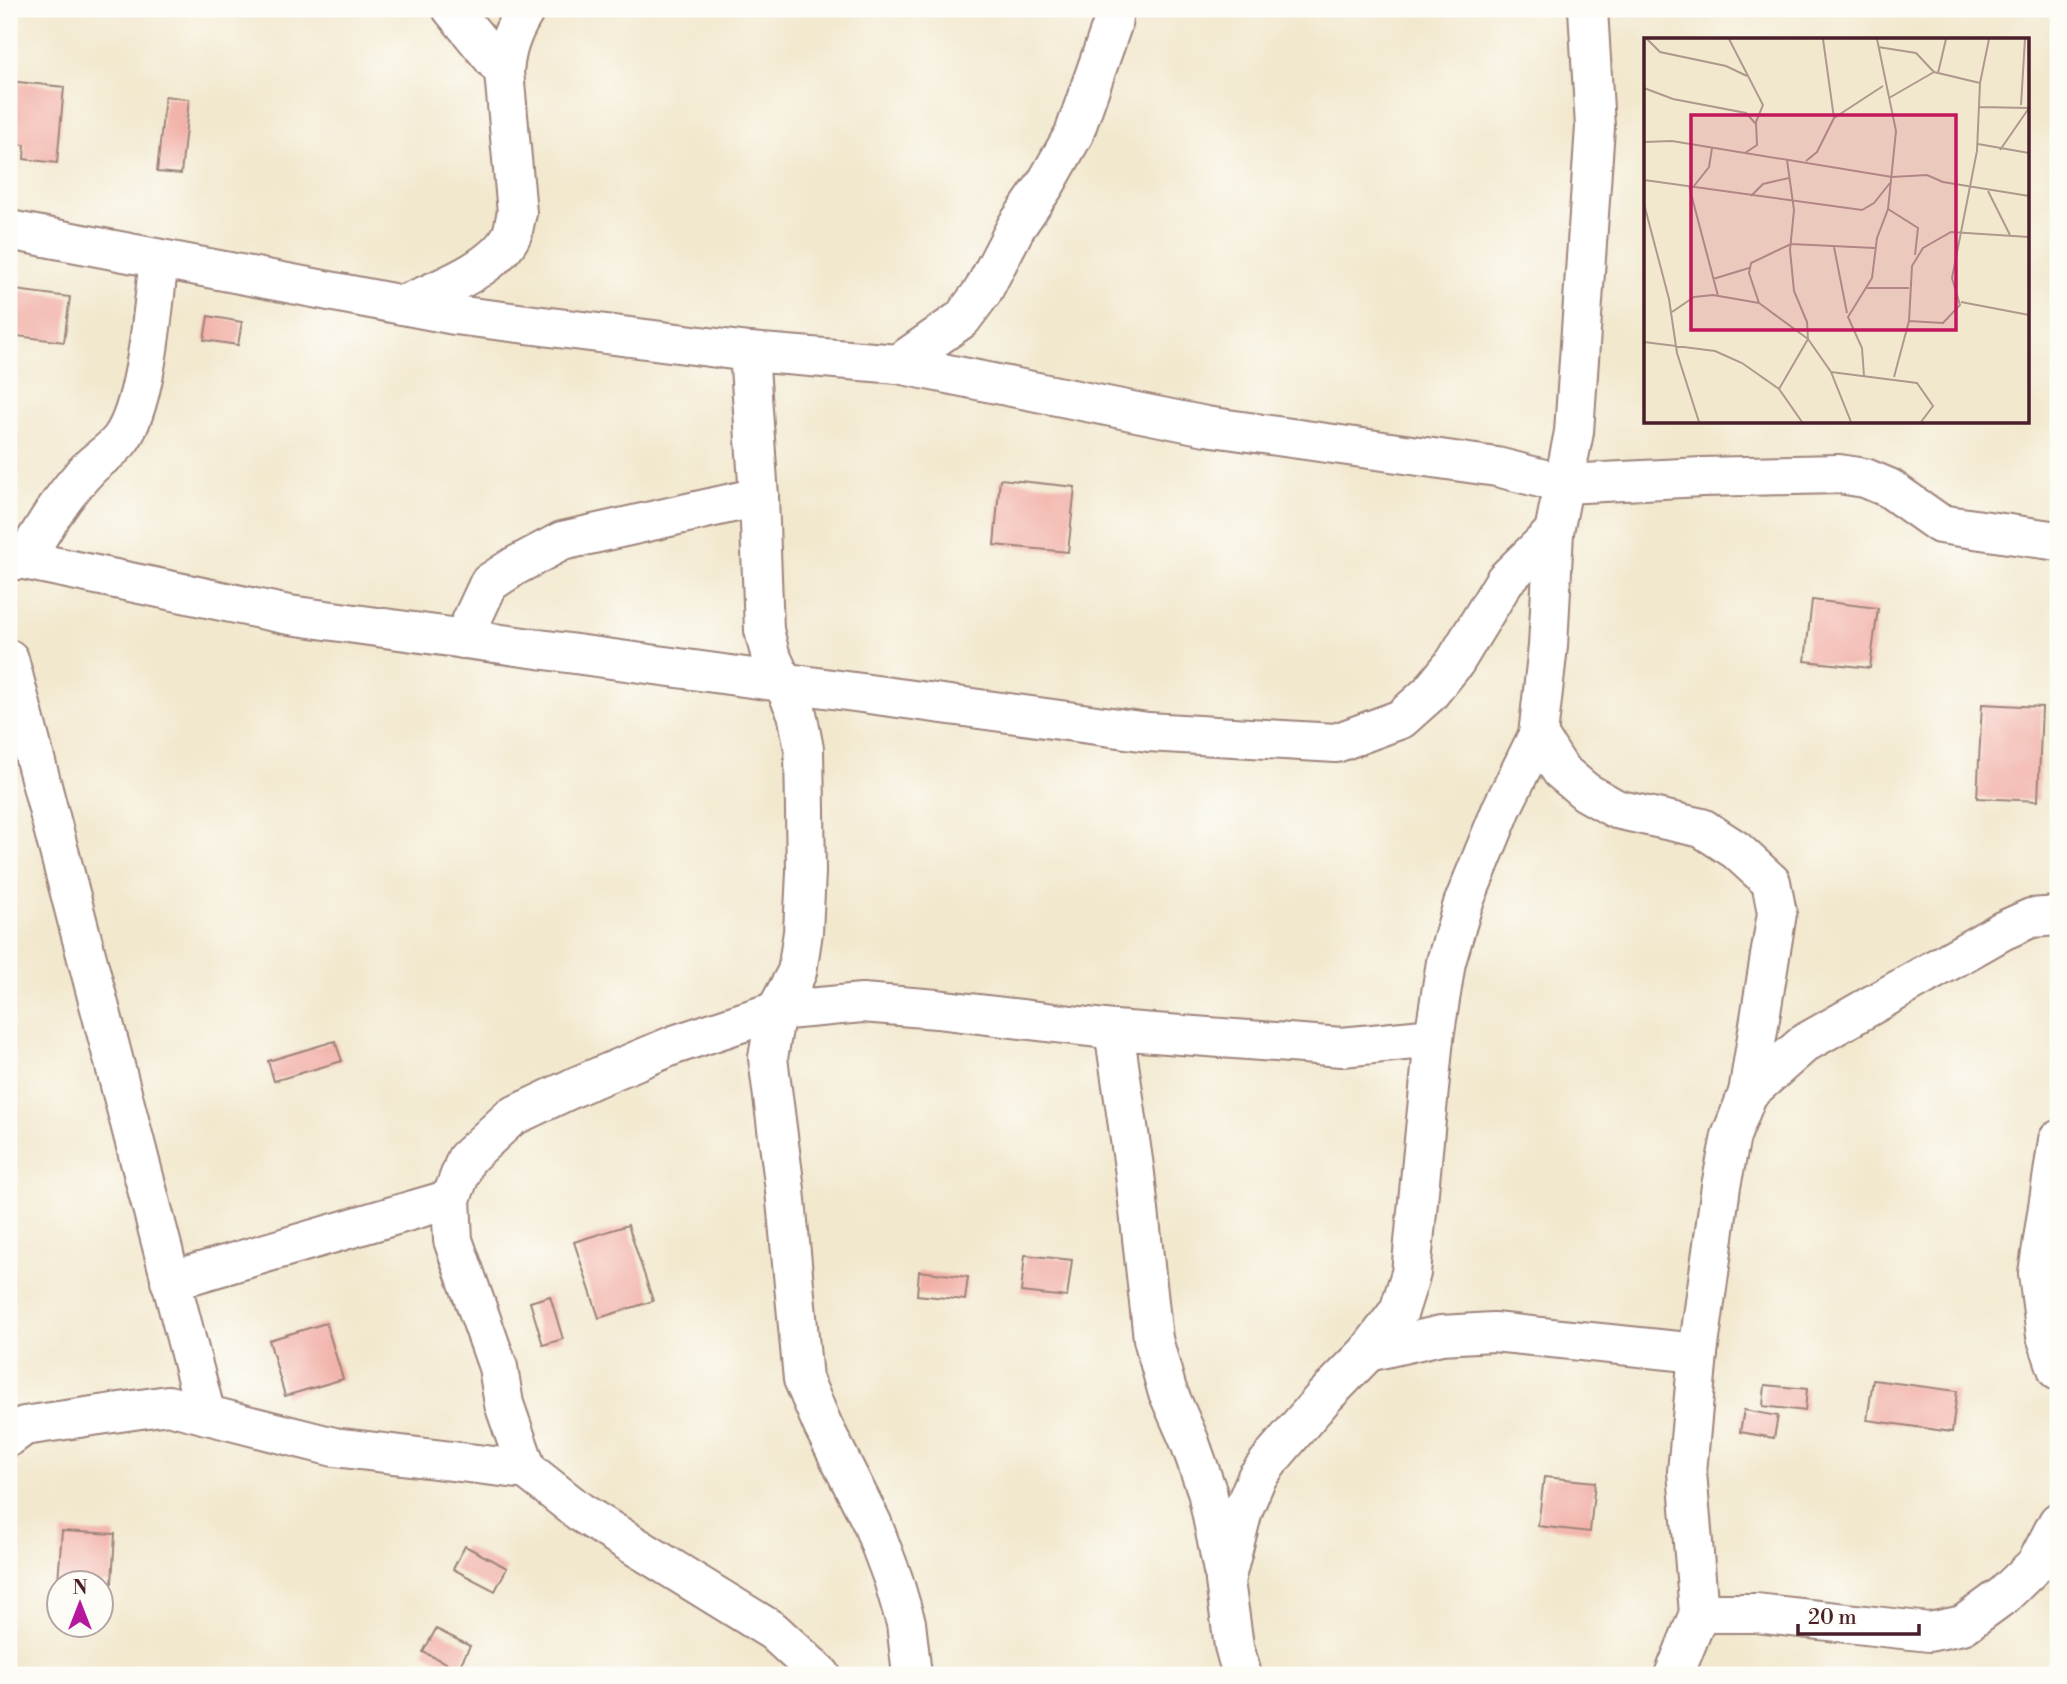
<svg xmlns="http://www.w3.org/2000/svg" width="2067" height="1684" font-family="'Libre Bodoni',serif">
	<rect width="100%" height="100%" fill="#fdfcf7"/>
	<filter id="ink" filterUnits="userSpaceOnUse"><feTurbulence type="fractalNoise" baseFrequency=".0143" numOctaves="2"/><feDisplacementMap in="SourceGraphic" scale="14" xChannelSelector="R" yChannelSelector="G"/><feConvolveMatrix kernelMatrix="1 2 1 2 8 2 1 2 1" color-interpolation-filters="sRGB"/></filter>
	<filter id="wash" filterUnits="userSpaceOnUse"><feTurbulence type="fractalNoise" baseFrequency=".00686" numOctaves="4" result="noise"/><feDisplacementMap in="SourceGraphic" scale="28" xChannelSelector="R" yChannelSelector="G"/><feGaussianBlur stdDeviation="1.57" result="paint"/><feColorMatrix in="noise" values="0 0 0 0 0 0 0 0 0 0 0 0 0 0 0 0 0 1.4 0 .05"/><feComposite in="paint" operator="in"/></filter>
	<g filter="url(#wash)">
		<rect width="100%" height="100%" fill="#f2e8ce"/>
		<g id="blocks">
			<g fill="#f1afa6">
				<polygon points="9,81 64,87 57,163 24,159 25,145 9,143"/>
				<polygon points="165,96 189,99 181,174 157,172"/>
				<polygon points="15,290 70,297 64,342 9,335"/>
				<polygon points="208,316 242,322 238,345 204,340"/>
				<polygon points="1000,479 1075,487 1068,552 994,545"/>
				<polygon points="1812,600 1878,608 1870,668 1805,661"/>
				<polygon points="1982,704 2042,707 2038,801 1977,798"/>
				<polygon points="335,1041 342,1061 274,1081 268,1061"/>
				<polygon points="628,1225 653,1301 599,1318 574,1242"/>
				<polygon points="1025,1255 1072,1260 1067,1297 1021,1292"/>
				<polygon points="919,1271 968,1277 965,1300 917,1295"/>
				<polygon points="550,1296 563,1339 543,1345 530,1302"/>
				<polygon points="326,1323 343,1379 285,1396 269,1340"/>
				<polygon points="1873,1380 1957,1391 1952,1432 1867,1420"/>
				<polygon points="1765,1385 1807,1389 1805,1411 1763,1406"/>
				<polygon points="1744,1410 1778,1416 1774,1438 1740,1432"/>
				<polygon points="1544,1477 1595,1482 1590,1532 1538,1526"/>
				<polygon points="62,1531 115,1534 112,1583 58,1581"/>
				<polygon points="465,1546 507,1568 495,1591 453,1569"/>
				<polygon points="436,1629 470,1646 458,1669 423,1652"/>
			</g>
		</g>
	</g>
	<g filter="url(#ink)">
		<use href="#blocks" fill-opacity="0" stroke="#9e847c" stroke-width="2"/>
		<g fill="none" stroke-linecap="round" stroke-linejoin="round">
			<g stroke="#9e847c" stroke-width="42">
				<g id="street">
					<polyline points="452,9 504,72"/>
					<polyline points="9,230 455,315 749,352 898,364 1206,426 1497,467 1564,484 1702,477 1839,474 1865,478 1889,488 1940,524 2058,541"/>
					<path d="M 403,305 C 437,290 496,269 512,234 C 514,228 515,219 517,213 L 504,72 C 506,47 513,30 526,9"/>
					<polyline points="749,352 759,497 764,630 770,654 797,713 804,749 806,872 803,932 797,972 776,1011 768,1058 785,1190 803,1379 823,1426 872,1523 893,1579 906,1623 912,1675"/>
					<polyline points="898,364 962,319 983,291 1016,227 1045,185 1074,134 1112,25 1114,9"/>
					<polyline points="9,560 24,560 289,615 1148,732 1336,743 1401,719 1429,694 1455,662 1505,580 1554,532"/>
					<path d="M 24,560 C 44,527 62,496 89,468 C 99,458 113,450 121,439 C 147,403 153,305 159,260"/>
					<polyline points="463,639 489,583 515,566 562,541 759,497"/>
					<polyline points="9,659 206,1415"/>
					<polyline points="1538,735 1561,771 1586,792 1616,809 1702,828 1736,850 1771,882 1777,913 1748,1093"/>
					<polyline points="1114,1030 1135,1174 1153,1339 1167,1390 1189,1440 1207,1491 1223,1571"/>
					<polyline points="2058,1140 2038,1273 2046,1336 2058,1371"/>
					<polyline points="170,1281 451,1199"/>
					<polyline points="1368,1352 1441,1335 1493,1332 1698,1353"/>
					<polyline points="9,1437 24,1426 168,1405 334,1447 527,1470"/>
					<polyline points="1699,1613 1687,1472 1698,1353 1721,1186 1731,1136 1748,1093 1805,1043 2002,931 2031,918 2058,916"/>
					<polyline points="821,1675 773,1631 580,1512 527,1470 504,1404 498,1367 453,1240 451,1199 466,1159 511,1117 579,1085 674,1045 776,1011 862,1003 937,1009 1114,1030 1342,1047 1434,1038"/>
					<polyline points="1242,1675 1234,1646 1225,1581 1243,1510 1257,1477 1274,1455 1324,1397 1368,1352 1399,1311 1411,1273 1434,1038 1446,962 1463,904 1502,808 1538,735 1548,646 1554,532 1574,432 1595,127 1588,9"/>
					<polyline points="1674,1675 1699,1613 1756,1613 1929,1632 1963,1625 2004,1595 2036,1564 2058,1522"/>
				</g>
			</g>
			<use href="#street" stroke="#fff" stroke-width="38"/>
		</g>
	</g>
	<g transform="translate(1644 38)">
		<rect width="385" height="385" fill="#f2e8ce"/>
		<path fill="none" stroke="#af988d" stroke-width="2" d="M 3,1 L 16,14 L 82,28 L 103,38M 85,1 L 119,67 L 112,84 L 113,107 L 101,115M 234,9 L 272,15 L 290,34 L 336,45M 294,35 L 302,1M 0,50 L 29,61 L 102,75 L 112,86M 245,60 L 290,34M 377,67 L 381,1M 335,69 L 385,70 L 356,112M 190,80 L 239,48M 0,104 L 28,103 L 248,139 L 283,137 L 299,144 L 385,158M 334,106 L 385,115M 143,122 L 150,172 L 146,212 L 150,253 L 163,284 L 164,301 L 187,334 L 207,384M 162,123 L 173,114 L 190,80 L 179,1M 0,142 L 218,172 L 230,165 L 246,145M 45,148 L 74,258M 50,148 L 65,129 L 68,110M 344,153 L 366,197M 107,158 L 119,146 L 145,140M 0,166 L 25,261 L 33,315 L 55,384M 244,171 L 274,190 L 271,217M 190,209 L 203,275M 69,241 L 105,230M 223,250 L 265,250M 317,264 L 385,277M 28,274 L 50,259 L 69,257 L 115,265M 265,283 L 268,228 L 279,210 L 307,194 L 385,199M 0,304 L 71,313 L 98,325 L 135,351 L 158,384M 187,334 L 273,345 L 289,368 L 277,384M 220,338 L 218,310 L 204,279 L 228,240 L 233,200 L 244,171 L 252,93 L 233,1M 250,339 L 265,283 L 299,285 L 316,267 L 308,240 L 333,113 L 336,45 L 345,1M 135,351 L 164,301 L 115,265 L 105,235 L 107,225 L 147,206 L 231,210"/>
		<path fill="#c2185b" fill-opacity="0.15" stroke="#c2185b" stroke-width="3.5" d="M 47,77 L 312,77 L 312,292 L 47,292 Z"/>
		<rect width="385" height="385" fill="none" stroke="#4a1f2b" stroke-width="3.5"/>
	</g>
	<rect width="2067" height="1684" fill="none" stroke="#fdfcf7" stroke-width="35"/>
	<g transform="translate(80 1604)"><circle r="33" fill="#fdfcf7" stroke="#b5a4a5" stroke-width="2"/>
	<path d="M0-5L12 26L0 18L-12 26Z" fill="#b5179e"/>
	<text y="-10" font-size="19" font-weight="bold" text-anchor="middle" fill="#4a1f2b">N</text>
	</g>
	<path d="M1798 1624v10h121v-10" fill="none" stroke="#4a1f2b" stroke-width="3.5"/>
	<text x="1808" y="1624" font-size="21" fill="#4a1f2b" stroke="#fdfcf7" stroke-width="5" paint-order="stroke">20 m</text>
</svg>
